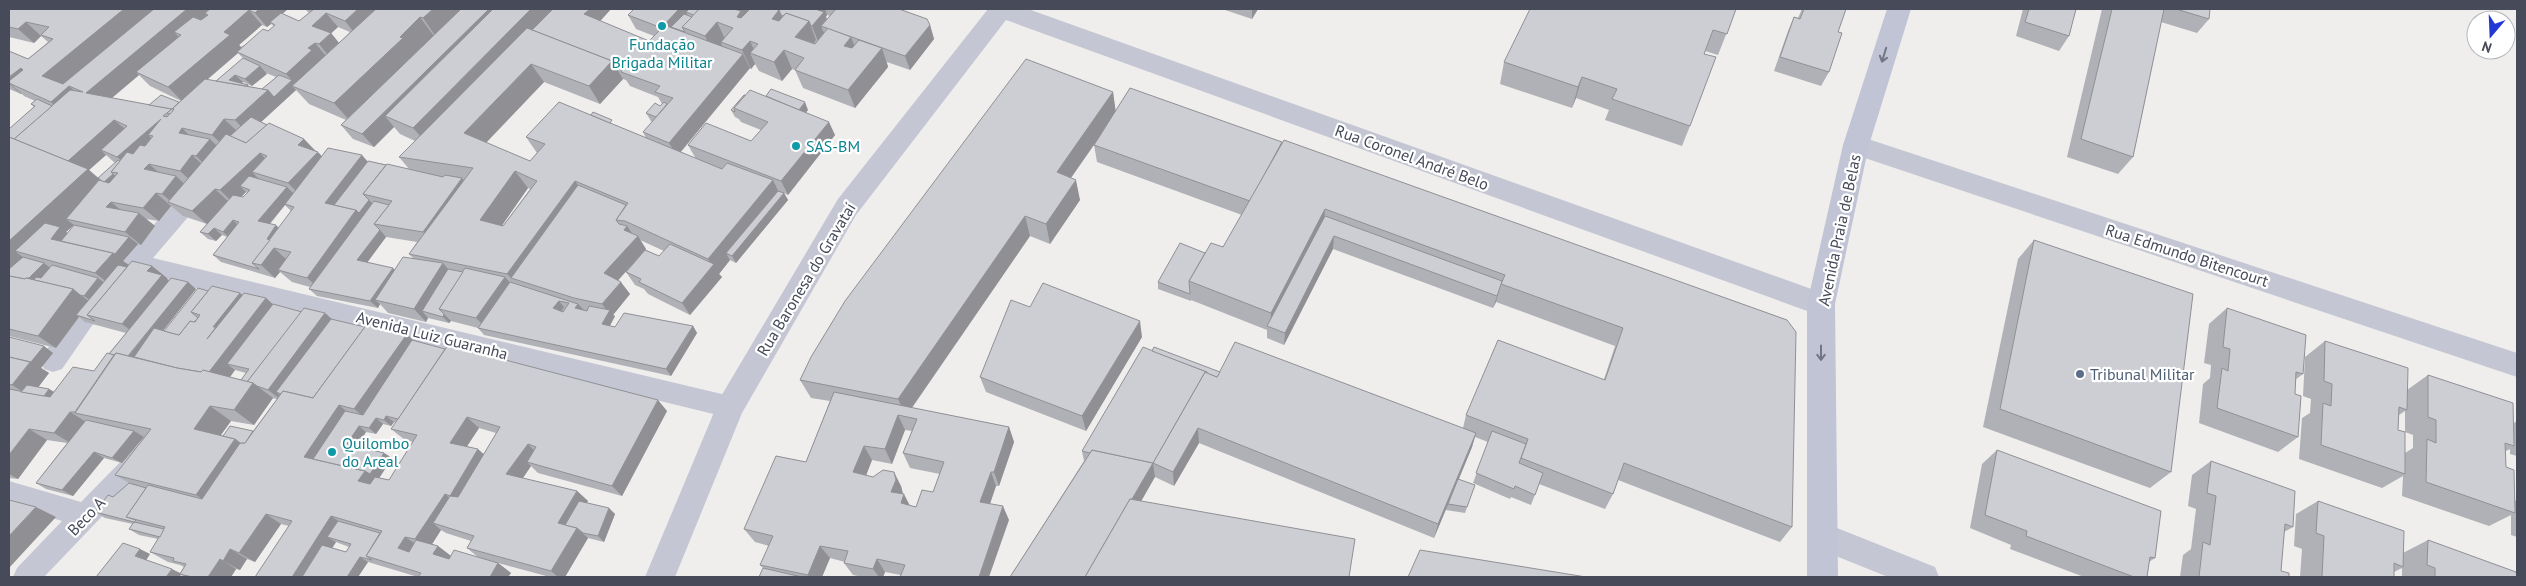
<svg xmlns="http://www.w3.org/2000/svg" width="2526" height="586" font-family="'PT Sans',sans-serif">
	<rect width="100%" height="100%" fill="#efeeed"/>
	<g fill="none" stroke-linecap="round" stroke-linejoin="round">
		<g fill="#c4c7d3" fill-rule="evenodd">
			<polygon points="199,180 207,183 210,189 207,195 153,258 730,396 739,399 742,407 739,415 730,418 138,274 91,327 62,369 53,372 44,369 41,361 44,353 75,313 191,183"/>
			<polygon points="143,444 152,448 156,456 152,464 44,577 13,577 17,568 62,521 9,505 9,481 81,502 134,448"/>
		</g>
		<g fill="#c4c7d3" fill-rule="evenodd">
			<polygon points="988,9 1028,9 1831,296 1835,304 1831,312 1821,316 1006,20 856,215 742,413 675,577 645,577 720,398 838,199"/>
			<polygon points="1856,135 2517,353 2517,377 1847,152 1843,145 1847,138"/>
			<polygon points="1822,522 1935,567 1939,577 1888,577 1811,546 1807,536 1811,526"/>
		</g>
		<polygon fill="#c0c4d5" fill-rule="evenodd" points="1887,9 1911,9 1869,145 1835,304 1838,577 1807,577 1807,304 1843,145"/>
	</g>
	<g fill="#b0b1b6" fill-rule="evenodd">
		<path d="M 9,9 L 288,9 L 282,14 L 299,21 L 309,13 L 305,9 L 611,9 L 600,21 L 649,41 L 654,36 L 636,29 L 628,15 L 634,9 L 899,9 L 930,25 L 934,39 L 910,70 L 887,62 L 888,67 L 855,108 L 803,88 L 795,70 L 792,69 L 782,81 L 759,71 L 755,64 L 751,69 L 750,68 L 681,152 L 696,159 L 688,145 L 751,141 L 761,130 L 741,122 L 739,119 L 735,117 L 731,110 L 766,96 L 808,110 L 806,112 L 835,135 L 788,195 L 784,193 L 788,200 L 736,263 L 730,260 L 719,274 L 722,277 L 690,315 L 648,294 L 644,289 L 635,285 L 626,272 L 632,265 L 618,280 L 630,294 L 613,315 L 615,316 L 610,326 L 615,327 L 693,326 L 697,333 L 671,376 L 484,335 L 478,328 L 451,321 L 449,323 L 428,318 L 426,322 L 388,313 L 380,304 L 378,308 L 317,296 L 309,289 L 310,287 L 292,282 L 280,272 L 275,278 L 221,262 L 213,255 L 227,237 L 222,235 L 216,241 L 208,239 L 200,232 L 212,218 L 207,224 L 183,216 L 171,206 L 159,221 L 146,219 L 155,226 L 141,245 L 138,244 L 123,261 L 129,265 L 152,266 L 167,278 L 167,279 L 169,281 L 188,282 L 196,289 L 163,331 L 164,331 L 208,291 L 266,298 L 273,304 L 302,312 L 325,313 L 331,319 L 412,340 L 667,411 L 622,496 L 538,473 L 531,466 L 523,478 L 577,491 L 588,501 L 587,503 L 615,514 L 604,542 L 588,538 L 565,577 L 550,577 L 498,563 L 511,573 L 508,577 L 418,577 L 368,562 L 358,577 L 289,526 L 281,524 L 255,562 L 247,559 L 240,570 L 236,569 L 231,577 L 185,577 L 181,575 L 96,577 L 150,554 L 146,560 L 180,573 L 184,567 L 180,565 L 168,562 L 150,552 L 158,539 L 139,535 L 129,529 L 133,524 L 105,518 L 95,512 L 129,483 L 115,475 L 144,437 L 143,437 L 122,463 L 104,458 L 73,496 L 46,489 L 36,483 L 67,443 L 47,440 L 18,479 L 9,478 L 9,337 L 53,353 L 41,368 L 49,373 L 38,387 L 49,389 L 54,392 L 94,371 L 126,333 L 85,322 L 79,317 L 56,348 L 9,336 L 9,129 L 34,107 L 31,104 L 35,101 L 24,96 L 22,94 L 21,94 L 9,89 L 9,51 L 28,59 L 48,42 L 41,36 L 34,43 L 9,37 ZM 827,15 L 830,16 L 827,19 L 826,17 ZM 271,24 L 274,26 L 268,31 L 241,47 L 239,45 L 262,25 L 267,27 ZM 338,27 L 350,32 L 339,43 L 331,33 ZM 238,53 L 243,58 L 216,81 L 207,80 ZM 266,73 L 276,77 L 262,89 L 251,87 L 248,85 L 242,83 L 243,82 L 252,86 ZM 139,75 L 150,86 L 181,101 L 179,102 L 149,105 L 112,98 ZM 623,79 L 626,80 L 630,86 L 658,97 L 662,104 L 660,106 L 646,113 L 651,121 L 652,122 L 643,132 L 646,138 L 615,125 L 526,137 L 537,153 L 530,161 L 486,143 L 544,82 L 600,104 ZM 296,90 L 309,104 L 346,120 L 341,125 L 353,139 L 374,147 L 394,127 L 400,134 L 415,141 L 399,157 L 409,169 L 368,161 L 321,156 L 304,139 L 261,122 ZM 106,155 L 115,163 L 98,178 L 89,170 ZM 528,188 L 530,189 L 503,226 L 502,225 ZM 246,192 L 247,193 L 243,197 L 241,197 ZM 285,205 L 291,211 L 279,228 L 270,224 ZM 74,225 L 68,233 L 66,232 ZM 386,237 L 417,242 L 409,254 L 413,258 L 395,270 L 367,262 ZM 640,240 L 664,251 L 659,256 L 646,250 L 646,249 ZM 235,370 L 246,373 L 241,380 L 230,377 ZM 272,398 L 277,399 L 253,431 L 223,436 L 221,435 L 231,421 L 254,425 L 273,398 ZM 394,422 L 396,423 L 391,429 L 405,440 L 413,442 L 389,480 L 379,478 L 392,458 L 384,453 L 357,446 L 366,432 L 376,434 L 383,424 L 391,426 ZM 479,428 L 496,433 L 484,454 L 467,446 ZM 441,530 L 446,533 L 471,541 L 467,548 L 479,558 L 451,556 L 438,546 L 432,544 ZM 336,542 L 349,547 L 346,552 L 332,548 Z"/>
		<polygon points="1222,9 1258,9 1252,19"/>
		<polygon points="1736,9 1718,55 1705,51 1690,126 1682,146 1605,120 1609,110 1576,98 1572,108 1500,84 1504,62"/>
		<polygon points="1802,9 1846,9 1838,32 1829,72 1821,86 1774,71 1788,31 1794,17 1798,18"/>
		<polygon points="2023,9 2076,9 2069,36 2059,51 2016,36"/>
		<polygon points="2102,9 2210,9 2209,19 2197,33 2161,22 2133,157 2118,174 2067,157"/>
		<path d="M 1113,92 L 1115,110 L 1282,142 L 1787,320 L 1792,527 L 1780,542 L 1618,480 L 1613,494 L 1605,509 L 1539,484 L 1531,505 L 1511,497 L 1510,499 L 1473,483 L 1488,442 L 1475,437 L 1472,447 L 1459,479 L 1473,490 L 1465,513 L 1446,510 L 1446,509 L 1434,538 L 1199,443 L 1174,486 L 1155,477 L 1010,577 L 1084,461 L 1082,451 L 1152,351 L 1220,372 L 1463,428 L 1466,415 L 1604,379 L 1615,346 L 1496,302 L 1493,308 L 1333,249 L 1284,345 L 1267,338 L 1267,330 L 1191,300 L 1191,301 L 1158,289 L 1158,282 L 1205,253 L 1223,247 L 1242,215 L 1097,162 L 1094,145 L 1071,178 L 1080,200 L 1050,244 L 1030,236 L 912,408 L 1009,427 L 1014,442 L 999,486 L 996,486 L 990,504 L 1009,520 L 901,575 L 885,572 L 883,577 L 863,577 L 853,575 L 844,563 L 845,562 L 830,558 L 822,577 L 759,577 L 763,568 L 760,565 L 769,546 L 755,542 L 744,529 L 806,462 L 830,401 L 811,398 L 800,380 ZM 905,430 L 912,431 L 903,453 L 910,468 L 940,474 L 933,492 L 916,507 L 910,506 L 903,494 L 901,486 L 866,475 L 872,460 L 892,464 Z"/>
		<polygon points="2034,240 2171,472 2150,488 1983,427 2018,259"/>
		<polygon points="1030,307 1142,337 1086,431 986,392 980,377"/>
		<polygon points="2227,308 2303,374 2295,380 2295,394 2298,437 2278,452 2199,423 2203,384 2210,378 2211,365 2204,363 2209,324"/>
		<path d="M 2325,341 L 2407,390 L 2428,375 L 2514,423 L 2517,421 L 2517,456 L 2510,454 L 2510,449 L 2506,451 L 2506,467 L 2515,501 L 2517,500 L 2517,537 L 2511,535 L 2511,515 L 2489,526 L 2402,496 L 2403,476 L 2382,488 L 2299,459 L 2302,418 L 2310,413 L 2311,399 L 2303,396 L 2305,357 ZM 2405,411 L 2405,432 L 2398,430 L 2399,415 ZM 2405,432 L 2413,435 L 2413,448 L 2405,453 Z"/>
		<polygon points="1997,450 2155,558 2149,562 2147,577 2084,577 2010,549 2011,545 1970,528 1982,464"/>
		<polygon points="2211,461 2293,527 2284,532 2281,571 2289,577 2180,577 2183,555 2191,549 2196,509 2188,506 2192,475"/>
		<polygon points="2318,501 2403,553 2428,540 2517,577 2402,577 2402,568 2394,572 2394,577 2300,577 2302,549 2294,546 2296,514"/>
	</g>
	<g fill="#909094">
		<polygon points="124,9 156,9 58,90 42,76"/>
		<polygon points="187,9 217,9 205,13 208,17 181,35 174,32 181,39 136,72 139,75 101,107 86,93"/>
		<polygon points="259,9 288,9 272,23 270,22 271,24 267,27 255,13"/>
		<polygon points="358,9 385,9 356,35 345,21"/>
		<polygon points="433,9 466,9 436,37 423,18"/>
		<polygon points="489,9 513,9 385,116 394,127 374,147 362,134"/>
		<polygon points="531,9 562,9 422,138 413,128"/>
		<polygon points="590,9 611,9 593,29 584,14"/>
		<polygon points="679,9 700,9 686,12 690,20 676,34 664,25"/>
		<polygon points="732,9 747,9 750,16 745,36"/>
		<polygon points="815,9 825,9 827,15 826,17 829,26 821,26 824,33 818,41 812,26"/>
		<polygon points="1252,9 1258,9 1252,19"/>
		<polygon points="249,10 262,25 239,45 243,49 237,52 238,53 182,101 168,87 224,32"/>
		<polygon points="779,10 787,29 772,19"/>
		<polygon points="326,13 338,27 324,40 312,26"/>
		<polygon points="420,17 434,36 350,121 334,103"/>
		<polygon points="809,21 816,40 803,56 795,37"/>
		<polygon points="26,22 41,36 34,43 18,29"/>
		<polygon points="717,22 726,41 721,42 722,46 714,55 705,36"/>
		<polygon points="930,25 934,39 910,70 905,56"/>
		<polygon points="331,33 343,48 331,59 319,44"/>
		<polygon points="851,37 858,55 844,46"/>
		<polygon points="750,41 757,56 750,53 755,64 751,69 742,50"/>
		<polygon points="315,43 327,57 292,86 296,90 248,134 235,120 268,90 292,80 286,74 308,48"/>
		<polygon points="882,48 888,67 855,108 848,90"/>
		<polygon points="784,50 792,69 782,81 774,62"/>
		<polygon points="743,54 750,68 677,156 669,143"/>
		<polygon points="612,61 623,79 600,104 589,86"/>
		<polygon points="531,64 544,82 478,151 464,133"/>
		<polygon points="260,66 267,74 252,86 245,79"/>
		<polygon points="21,68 37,82 9,83 9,77"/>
		<polygon points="235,75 243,82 237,88 229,80"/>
		<polygon points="1582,77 1576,98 1572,108 1578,87"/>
		<polygon points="9,83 22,94 21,94 9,84"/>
		<polygon points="69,86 85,100 60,111 51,102"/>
		<polygon points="1113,92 1116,113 1061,192 1057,172"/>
		<polygon points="805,102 808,110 799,121 796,114"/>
		<polygon points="161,119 153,136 148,135 160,146 124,163 117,157"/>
		<polygon points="224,119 238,132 226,148 212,135"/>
		<polygon points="114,120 130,133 101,150 106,155 89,170 103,182 113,174 122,181 66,219 74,225 66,232 76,240 15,251 32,264 9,277 9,241 65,163"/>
		<polygon points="829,122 835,135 788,195 781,181"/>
		<polygon points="182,128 196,142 179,133"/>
		<polygon points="210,139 224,153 210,170 196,156"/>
		<polygon points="304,139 317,153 298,145"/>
		<polygon points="318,152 331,166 302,197 288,183"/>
		<polygon points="260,153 273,167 252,172 260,180 240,186 246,192 234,204 220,190"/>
		<polygon points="192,155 207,169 194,184 180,171"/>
		<polygon points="362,155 374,169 331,209 325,203"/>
		<polygon points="149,164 164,177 144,169"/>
		<polygon points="515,171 528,188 494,237 480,220"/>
		<polygon points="176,176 191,190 174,204 162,194"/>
		<polygon points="462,178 473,192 435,245 423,232"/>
		<polygon points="773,180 781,197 784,193 788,200 736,263 732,256 726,253 730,260 719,274 722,277 690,315 682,303 712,266 708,259"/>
		<polygon points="1076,180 1080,200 1050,244 1046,224"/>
		<polygon points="575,181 587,198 511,278 507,274"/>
		<polygon points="287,187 294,194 266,228 258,221"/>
		<polygon points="215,189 229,202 207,224 192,211"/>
		<polygon points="156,193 171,206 159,221 143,208"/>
		<polygon points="369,200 376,207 321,290 307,278 356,210"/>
		<polygon points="111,202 127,215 106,207"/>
		<polygon points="1325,209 1324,229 1270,328 1271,313"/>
		<polygon points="139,213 155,226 141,245 125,232"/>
		<polygon points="1025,216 1030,236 906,416 898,399"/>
		<polygon points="233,220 241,228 231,239 223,232"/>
		<polygon points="276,225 284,233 274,246 267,239"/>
		<polygon points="627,226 636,239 638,236 646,249 613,286 604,273 624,230"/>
		<polygon points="214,228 222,235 216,241 208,234"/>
		<polygon points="380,230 386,237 364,267 357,260"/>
		<polygon points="1334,236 1333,249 1284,345 1285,333"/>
		<polygon points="129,237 138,244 123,261 129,265 112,286 95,273 113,253"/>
		<polygon points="274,248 288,261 278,270 280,272 275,278 261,265"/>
		<polygon points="44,263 53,270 39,285 26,281"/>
		<polygon points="443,263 454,276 422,311 428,318 426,322 414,309"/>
		<polygon points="152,266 167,278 167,279 177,288 138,336 122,324 147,271"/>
		<polygon points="393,268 400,275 375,300 380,304 378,308 370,301"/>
		<polygon points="505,277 516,289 488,330 476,318"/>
		<polygon points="98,278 107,285 93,302 84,296"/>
		<polygon points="188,282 196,289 139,361 83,413"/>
		<polygon points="621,282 630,294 613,315 615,316 607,331 602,324 608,312 602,304"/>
		<polygon points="73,289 90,302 76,315 79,317 56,348 38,336"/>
		<polygon points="1499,291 1496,302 1493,308 1497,296"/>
		<polygon points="240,293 255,305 222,351 213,327"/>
		<polygon points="266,298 280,311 227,364 235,370 222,388 206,376"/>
		<polygon points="559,301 564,307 559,315 553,308"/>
		<polygon points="578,304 584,310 575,308"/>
		<polygon points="325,313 339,325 276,392 285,399 283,401 268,390"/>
		<polygon points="444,314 451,321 449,323 443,317"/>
		<polygon points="1140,321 1142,337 1086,431 1082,416"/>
		<polygon points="693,326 697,333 671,376 666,369"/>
		<polygon points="407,334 419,346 368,420 354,409"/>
		<polygon points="44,346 53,353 41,368 49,373 31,397 12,385"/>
		<polygon points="253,383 273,398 254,425 234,410"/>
		<polygon points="49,389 59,395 41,399"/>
		<polygon points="658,400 667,411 622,496 612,486"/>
		<polygon points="339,405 353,417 321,464 304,457"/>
		<polygon points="210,406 231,421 215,443 194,429"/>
		<polygon points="70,412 88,423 72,444 54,433"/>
		<polygon points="898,415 905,430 892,464 885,449"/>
		<polygon points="386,416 394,422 391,426 384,420"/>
		<polygon points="467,417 479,428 462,454 450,443"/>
		<polygon points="376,418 383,424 376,434 369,428"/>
		<polygon points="359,426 366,432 354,450 347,444"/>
		<polygon points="1009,427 1014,442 999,486 994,472"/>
		<polygon points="1198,428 1199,443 1174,486 1173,472"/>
		<polygon points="29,429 47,440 18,479 9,474 9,455"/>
		<polygon points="134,431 144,437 122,463 112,458"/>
		<polygon points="1476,433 1472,447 1434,538 1438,524"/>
		<polygon points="235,439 256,454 218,509 196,495"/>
		<polygon points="528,444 539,455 527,462 531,466 518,485 506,474"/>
		<polygon points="864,446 872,460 862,486 853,472"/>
		<polygon points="478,449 490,460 463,506 450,496"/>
		<polygon points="94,452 104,458 73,496 62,490"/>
		<polygon points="384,453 392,458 378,480 372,492 358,481 365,471"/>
		<polygon points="1153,463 1155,477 1098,577 1087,577"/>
		<polygon points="894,472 901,486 903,494 891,492"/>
		<polygon points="991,472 996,486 986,515 980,502"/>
		<polygon points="577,491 588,501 571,530 558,523"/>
		<polygon points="445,494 457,505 433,523 441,530 429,549 415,539"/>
		<polygon points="904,494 911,508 901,503"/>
		<polygon points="1003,506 1009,520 989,577 979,577"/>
		<polygon points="36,507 56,517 9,568 9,536"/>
		<polygon points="609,508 615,514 604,542 598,536"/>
		<polygon points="266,514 281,524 255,562 239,553"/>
		<polygon points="331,516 346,526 327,537 336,542 314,577 292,577"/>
		<polygon points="577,528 588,538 565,577 558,577 551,571"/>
		<polygon points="405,537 419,546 412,557 398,548"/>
		<polygon points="438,546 451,556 446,564 433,554"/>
		<polygon points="820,546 830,558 822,577 809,577 808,575"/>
		<polygon points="140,549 150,554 145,562 135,556"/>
		<polygon points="230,549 247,559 240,570 223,561"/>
		<polygon points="360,557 368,562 358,577 347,577"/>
		<polygon points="220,559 236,569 231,577 208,577"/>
		<polygon points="877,559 885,572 883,577 879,577 873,569"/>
		<polygon points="498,563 511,573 508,577 490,577"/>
		<polygon points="172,569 182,574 179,577 166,577"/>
	</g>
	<g fill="#cdced4" stroke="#909094" fill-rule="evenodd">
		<path d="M 9,9 L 124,9 L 42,76 L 63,84 L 154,9 L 187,9 L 86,93 L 172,109 L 205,79 L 268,90 L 235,120 L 224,119 L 212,135 L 182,128 L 179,133 L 210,139 L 196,156 L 192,155 L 180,171 L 149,164 L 144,169 L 176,176 L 162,194 L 156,193 L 143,208 L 111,202 L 106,207 L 139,213 L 125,232 L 66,219 L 99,180 L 109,183 L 118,173 L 111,172 L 127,152 L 133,154 L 140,145 L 145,146 L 153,136 L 148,135 L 161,119 L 117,157 L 101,150 L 127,126 L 114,120 L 68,161 L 14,139 L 70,90 L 83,92 L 69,86 L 51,102 L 9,83 L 9,81 L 23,70 L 21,68 L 9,77 L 9,51 L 28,59 L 53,39 L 41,35 L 49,27 L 26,22 L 18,29 L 9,27 ZM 172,109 L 174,109 L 167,117 L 163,116 Z"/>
		<polygon points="210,9 259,9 255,13 249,10 224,32 230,35 168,87 136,72 181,35 174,32 193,17 201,20 208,15 205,13"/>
		<polygon points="314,9 358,9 345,21 326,13 312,26 331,33 319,44 315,43 308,48 312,50 286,74 237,52 263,29 268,31 275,25 270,22 281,13 299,21"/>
		<polygon points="376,9 433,9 423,18 420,17 400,37 403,38 334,103 292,86"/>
		<polygon points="461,9 489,9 362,134 341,125"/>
		<polygon points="493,9 531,9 413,128 385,116"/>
		<polygon points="553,9 590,9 584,14 649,41 662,28 628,15 634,9 679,9 664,25 743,54 669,143 643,132 673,98 655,92 660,86 621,72 624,68 614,65 612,61 532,30"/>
		<polygon points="689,9 699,9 694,15 686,12"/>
		<polygon points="699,9 734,9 741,11 737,17 741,18 750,9 775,9 779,10 772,19 779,21 786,13 809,21 795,37 815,44 828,28 851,37 844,46 852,48 859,40 882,48 848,90 795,70 804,58 784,50 774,62 750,53 758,44 750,41 742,50 721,42 733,28 717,22 705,36 682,27"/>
		<polygon points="775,9 815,9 824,12 812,26 811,26 809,21 786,13 783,16 781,15 779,10"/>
		<polygon points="836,9 899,9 927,19 930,25 905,56 821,26"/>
		<polygon points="1530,9 1736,9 1727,34 1713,30 1704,54 1716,57 1690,126 1612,99 1617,89 1582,77 1578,87 1504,62"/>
		<polygon points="1804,9 1846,9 1838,32 1842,33 1829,72 1780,57 1794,17 1800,19"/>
		<polygon points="2029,9 2076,9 2069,36 2025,22"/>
		<polygon points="2112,9 2164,9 2133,157 2081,139"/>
		<polygon points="2176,9 2210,9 2209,19"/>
		<polygon points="684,14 692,17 682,27 685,32 671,27"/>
		<path d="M 527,28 L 612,61 L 589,86 L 531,64 L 464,133 L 530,161 L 545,144 L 526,137 L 559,102 L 722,169 L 727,163 L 773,180 L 708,259 L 625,221 L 616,220 L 628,203 L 575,181 L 507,274 L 409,254 L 473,168 L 399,157 ZM 515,171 L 537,181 L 503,226 L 480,220 Z"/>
		<polygon points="243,58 260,66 245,79 235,75 229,80 248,85 246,86 216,81"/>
		<polygon points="1026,59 1113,92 1057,172 1076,180 1046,224 1025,216 898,399 800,380 811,357 845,301"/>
		<polygon points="279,75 292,80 274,97 268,90 262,89"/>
		<polygon points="1130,88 1282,142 1250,201 1094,145"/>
		<polygon points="771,89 805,102 799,110 766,96"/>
		<polygon points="750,90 829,122 781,181 688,145 706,123 751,141 768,122 734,108"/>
		<polygon points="161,95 179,102 172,109 149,105"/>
		<polygon points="744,95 745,95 734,108 735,112 731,110"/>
		<polygon points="37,99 52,106 14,139 9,137 9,129 35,106 31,104"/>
		<polygon points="664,102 667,104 656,117 646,113 655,103 660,106"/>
		<polygon points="172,109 174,109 170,114 167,113"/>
		<polygon points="593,112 612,120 610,123 591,115"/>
		<polygon points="251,117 267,125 246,143 230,136"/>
		<polygon points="269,123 304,139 298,145 318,152 288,183 252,172 267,156 260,153 220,190 215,189 192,211 168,202 226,134 246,143"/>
		<polygon points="9,137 88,169 9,241"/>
		<polygon points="1284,140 1787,320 1796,332 1792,527 1624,463 1613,494 1521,458 1528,439 1466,415 1498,340 1605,380 1623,328 1501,284 1505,275 1325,209 1271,313 1189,281 1211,243 1223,247"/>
		<polygon points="328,148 362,155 325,203 356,210 307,278 278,270 291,252 274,248 261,265 252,263 294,207 285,204"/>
		<polygon points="118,160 120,161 111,172 113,174 104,182 102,181 98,178"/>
		<polygon points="368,161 386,165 363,194 369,200 359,213 356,210 334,205"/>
		<polygon points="387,164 443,177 445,175 462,178 423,232 374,224 392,201 363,194"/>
		<polygon points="249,176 287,187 258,221 276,225 267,239 270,240 252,263 259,269 213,255 239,222 233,220 223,232 214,228 208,234 200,232 233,195 243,197 250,190 240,186"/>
		<polygon points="578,185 626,205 616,220 619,224 627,226 624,230 638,236 604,273 621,282 602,304 574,298 511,278"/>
		<polygon points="778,191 784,193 732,256 726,253"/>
		<polygon points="374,201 389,205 374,224 380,230 357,260 393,268 370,301 309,289"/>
		<polygon points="1325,216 1502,281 1497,296 1334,236 1285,333 1267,326"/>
		<polygon points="45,223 60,227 51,239 113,253 95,273 15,251"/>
		<polygon points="74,225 129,237 115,254 113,253 61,241"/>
		<polygon points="2034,240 2193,294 2171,472 2000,409"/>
		<polygon points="1180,243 1205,253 1189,281 1190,294 1158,282"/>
		<polygon points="670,244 714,264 682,303 639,282 641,279 626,272 645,250 659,256"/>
		<polygon points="23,257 44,263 29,278 26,278 25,279 9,276 9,269"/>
		<polygon points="403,257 443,263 414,309 375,300"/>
		<polygon points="132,261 152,266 147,271 162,275 122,324 87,315"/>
		<polygon points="52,265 98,278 84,296 80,295 73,289 34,280 36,277 41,278"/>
		<polygon points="118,265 127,267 87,315 95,321 76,315"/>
		<polygon points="465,268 505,277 476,318 439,309"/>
		<polygon points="448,269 463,272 439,309 444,314 443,317 422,311"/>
		<polygon points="9,276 25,279 26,278 73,289 38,336 9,329"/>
		<polygon points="171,278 188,282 128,356 116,353 114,355 109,354"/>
		<path d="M 510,282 L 578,304 L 575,308 L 587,311 L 589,306 L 610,310 L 602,324 L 615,327 L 624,313 L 693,326 L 666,369 L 478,328 ZM 559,301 L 569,303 L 563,312 L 553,308 Z"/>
		<polygon points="1043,283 1140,321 1082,416 980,377 1011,300 1030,307"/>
		<polygon points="212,286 240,293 213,327 216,327 207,339 244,293 266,298 209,372 203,370 201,372 177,368 134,357 154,328 179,335 190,321 195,322 200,315 191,312"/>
		<polygon points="198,288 208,291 191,312 198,318 194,322 190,321 179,335 164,331"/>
		<polygon points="273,304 302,312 247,382 241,380 249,369 227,364"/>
		<polygon points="304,308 325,313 268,390 257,386 253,383 247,382"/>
		<polygon points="2227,308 2306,335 2303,374 2296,372 2295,394 2301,396 2298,437 2217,408 2222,368 2228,371 2230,349 2223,347"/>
		<polygon points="331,319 365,327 313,398 283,391 281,394 276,392"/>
		<path d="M 367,324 L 407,334 L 354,409 L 339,405 L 304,457 L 365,471 L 358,481 L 370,484 L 375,477 L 389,480 L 417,435 L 391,429 L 448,345 L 658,400 L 612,486 L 527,462 L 536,447 L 528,444 L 506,474 L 577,491 L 558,523 L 577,528 L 551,571 L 467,548 L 474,536 L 433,523 L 450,496 L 445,494 L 415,539 L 405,537 L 398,548 L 409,552 L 416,540 L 438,546 L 433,554 L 449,559 L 454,550 L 498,563 L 490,577 L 418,577 L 421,573 L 366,556 L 382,531 L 331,516 L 292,577 L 255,577 L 292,521 L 266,514 L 239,553 L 230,549 L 223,561 L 220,559 L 208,577 L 192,577 L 180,574 L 186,564 L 173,561 L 174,558 L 150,552 L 165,527 L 126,517 L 148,485 L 202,499 L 240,443 L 245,443 L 283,391 L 313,398 ZM 467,417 L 500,427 L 458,497 L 450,496 L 478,449 L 450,443 Z"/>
		<polygon points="9,337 44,346 31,362 9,357"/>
		<polygon points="412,340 445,349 398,419 386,416 384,420 376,418 369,428 359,426 347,444 384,453 370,474 365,471 313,459 345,411 363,415"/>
		<polygon points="2325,341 2408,368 2407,410 2399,407 2398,430 2405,432 2405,474 2321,445 2323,403 2331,406 2332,384 2324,381"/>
		<polygon points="1235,342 1476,433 1438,524 1198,428 1173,472 1153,463 1132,499 1130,499 1085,577 1010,577 1092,450 1153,463 1205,372 1217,377"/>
		<polygon points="1143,347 1207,372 1207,373 1205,372 1153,463 1092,450 1090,453 1082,451"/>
		<polygon points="1154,347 1220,372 1217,377 1207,373 1207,372 1152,351"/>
		<polygon points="107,353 114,355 75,412 70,412 54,433 29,429 9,455 9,389 50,397 73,367 94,371"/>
		<polygon points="116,353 177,368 201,372 203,370 253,383 234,410 210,406 194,429 235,439 196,495 115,475 151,429 75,413"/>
		<polygon points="9,357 30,362 12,385 9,384"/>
		<polygon points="2428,375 2513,403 2514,446 2505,443 2506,467 2514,470 2515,513 2426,482 2427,439 2436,443 2436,420 2428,417"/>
		<polygon points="27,385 49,389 44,396 21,392"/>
		<path d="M 834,392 L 1009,427 L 994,472 L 991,472 L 980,502 L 1003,506 L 979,577 L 900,577 L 905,565 L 877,559 L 873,569 L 844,563 L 848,551 L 820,546 L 808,575 L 760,565 L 773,536 L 744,529 L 776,456 L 806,462 ZM 898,415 L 917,419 L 903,453 L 944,462 L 933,492 L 922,490 L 916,507 L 901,503 L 904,494 L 891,492 L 896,480 L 894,472 L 883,470 L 873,477 L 853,472 L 864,446 L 885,449 Z"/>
		<polygon points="86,420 134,431 112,458 94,452 62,490 36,483"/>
		<polygon points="230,426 253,431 245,443 240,443 235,439 223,436"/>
		<polygon points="1492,431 1526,444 1519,463 1543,473 1535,495 1515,486 1514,489 1476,473"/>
		<polygon points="1997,450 2161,511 2155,558 2150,557 2147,577 2134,577 2026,536 2027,531 1985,515"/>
		<polygon points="2211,461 2295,491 2293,527 2285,524 2281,571 2289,573 2289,577 2199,577 2203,542 2210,545 2216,496 2207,493"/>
		<polygon points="1458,479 1475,485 1467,507 1448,504"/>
		<polygon points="129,483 146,488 126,517 136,520 134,522 164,529 160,537 129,529 134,522 95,512 108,495 113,497"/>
		<polygon points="1130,499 1355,539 1349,577 1085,577"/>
		<polygon points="9,500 36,507 9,536"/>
		<polygon points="579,501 609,508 598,536 583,533 577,528 565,525"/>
		<polygon points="2318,501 2404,531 2403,567 2394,563 2394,577 2322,577 2324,536 2316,533"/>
		<polygon points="338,521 380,533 366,556 372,560 360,557 347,577 302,577 322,545 346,552 351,544 327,537"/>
		<polygon points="2428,540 2516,572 2517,577 2435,577 2435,568 2427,565"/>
		<polygon points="123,543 140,549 135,556 172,569 166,577 96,577"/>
		<polygon points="1420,550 1586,577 1408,577"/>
		<polygon points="763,568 802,577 759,577"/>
	</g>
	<defs><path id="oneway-shaft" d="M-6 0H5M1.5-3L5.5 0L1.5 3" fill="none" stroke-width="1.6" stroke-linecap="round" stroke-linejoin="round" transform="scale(1.25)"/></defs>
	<g stroke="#717584">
		<use href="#oneway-shaft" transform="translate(1884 55) rotate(107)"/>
		<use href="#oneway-shaft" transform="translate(1821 353) rotate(90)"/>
	</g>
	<g fill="#0f9aa8" stroke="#fff" stroke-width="2">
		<circle cx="662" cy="26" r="5"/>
		<circle cx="796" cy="146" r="5"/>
		<circle cx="332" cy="452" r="5"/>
	</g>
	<circle fill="#5c6f8a" stroke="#fff" stroke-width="2" cx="2080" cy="374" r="5"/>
	<g text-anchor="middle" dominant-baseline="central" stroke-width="4.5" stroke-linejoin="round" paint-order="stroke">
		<g font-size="16" fill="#0d838f" stroke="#fff" text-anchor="start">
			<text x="662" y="44" text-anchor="middle">Fundação<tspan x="662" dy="18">Brigada Militar</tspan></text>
			<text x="806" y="146">SAS-BM</text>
			<text x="342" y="443">Quilombo<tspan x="342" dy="18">do Areal</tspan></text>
		</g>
		<g font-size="16" fill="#464a59" stroke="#fff">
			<text transform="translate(1412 157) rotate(20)">Rua Coronel André Belo</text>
			<text transform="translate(1839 230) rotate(-78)">Avenida Praia de Belas</text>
			<text transform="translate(2187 255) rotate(18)">Rua Edmundo Bitencourt</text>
			<text transform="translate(806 279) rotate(-59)">Rua Baronesa do Gravataí</text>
			<text transform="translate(432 335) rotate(14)">Avenida Luiz Guaranha</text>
			<text transform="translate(86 516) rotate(-46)">Beco A</text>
		</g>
		<g font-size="16" fill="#4e5e75" stroke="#fff" text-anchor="start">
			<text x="2090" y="374">Tribunal Militar</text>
		</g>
	</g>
	<rect width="2526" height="586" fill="none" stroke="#464a59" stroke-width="20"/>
	<g transform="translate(2491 35) rotate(199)"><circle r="24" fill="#ffffff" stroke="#b5b7bd"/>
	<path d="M0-4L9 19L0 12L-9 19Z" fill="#2238d4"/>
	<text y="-8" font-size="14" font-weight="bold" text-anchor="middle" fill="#464a59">N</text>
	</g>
</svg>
